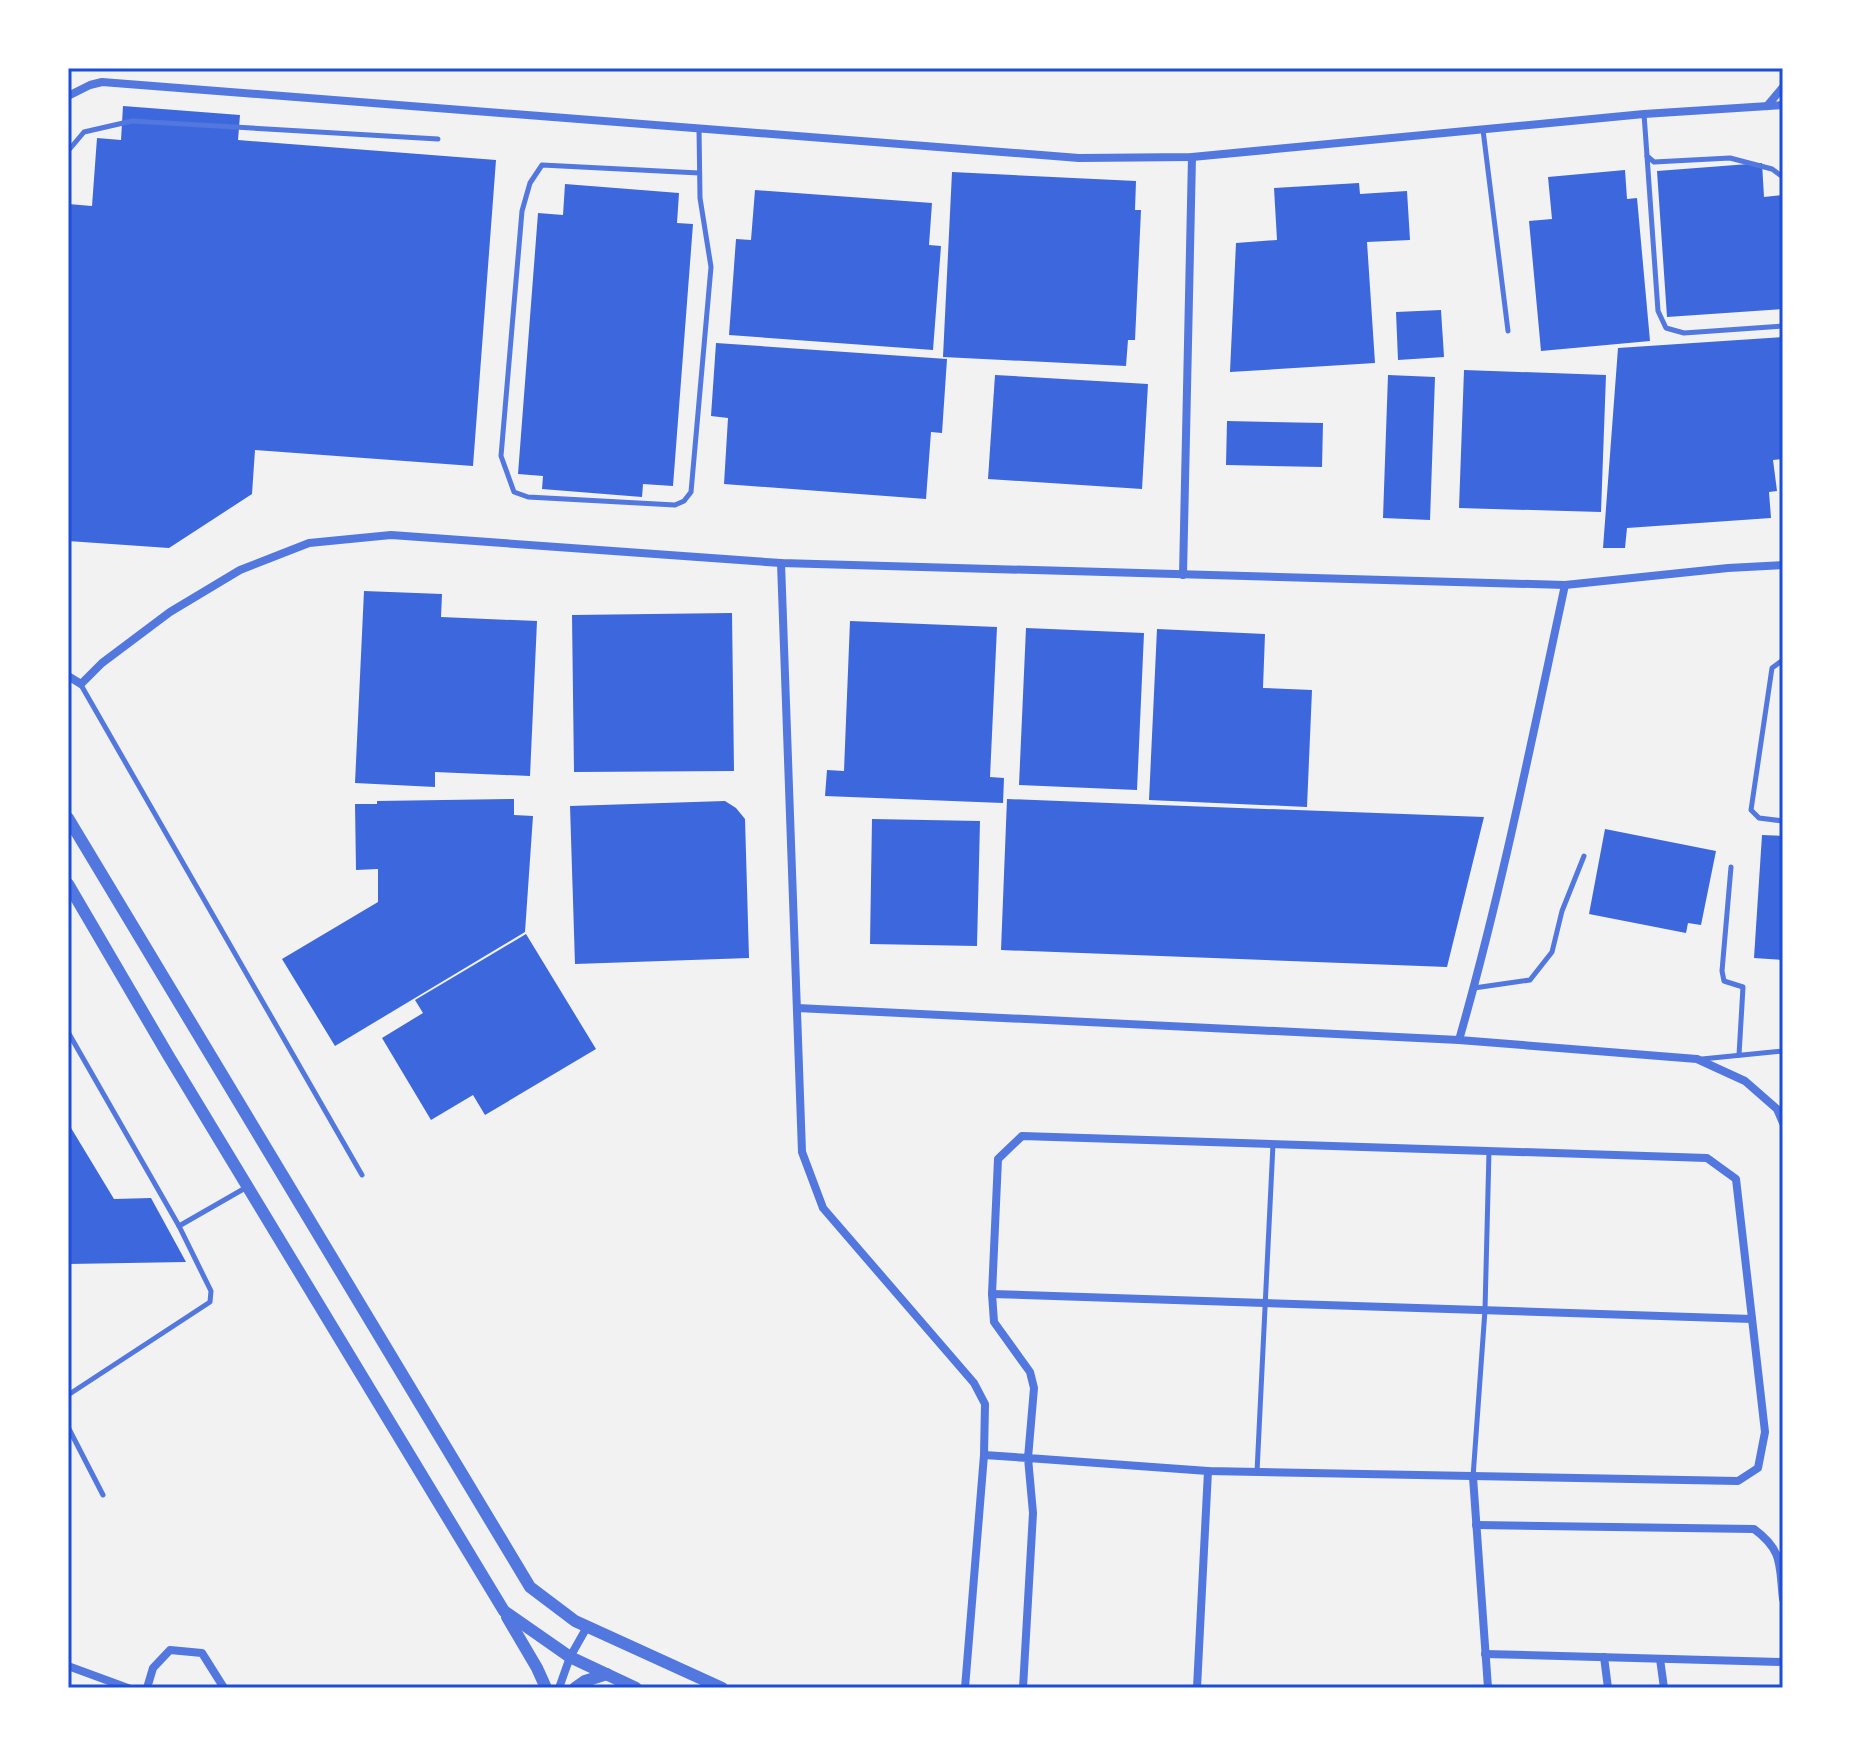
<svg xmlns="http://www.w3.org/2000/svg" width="1851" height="1756" font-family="'Sofia Sans Condensed',sans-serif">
	<rect width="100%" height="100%" fill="#f2f2f2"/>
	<g fill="#3d67dc">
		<polygon points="123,106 240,115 238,140 496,160 473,466 255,450 252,494 169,548 68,541 68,204 92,206 97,138 121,140"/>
		<polygon points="1762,163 1764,197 1783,195 1783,309 1667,317 1657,171"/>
		<polygon points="1625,170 1627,199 1637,198 1650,341 1541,351 1529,221 1552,219 1548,177"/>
		<polygon points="952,172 1136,181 1135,210 1141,210 1135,340 1128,340 1126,366 943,357"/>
		<polygon points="1359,183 1360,194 1407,191 1410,240 1367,242 1375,363 1230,372 1236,243 1277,240 1274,188"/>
		<polygon points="565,184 679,193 677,223 693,224 673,486 643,484 642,497 542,489 543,476 518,474 538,213 563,215"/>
		<polygon points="755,190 932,203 929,245 941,246 933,350 729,335 736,239 751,240"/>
		<polygon points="1441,310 1444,357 1398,360 1396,312"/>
		<polygon points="1783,337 1783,459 1773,460 1777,491 1769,492 1771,518 1627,528 1625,548 1603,548 1618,348"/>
		<polygon points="716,343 947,359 942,433 931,432 926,499 724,484 728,418 711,416"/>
		<polygon points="1464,370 1606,375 1601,512 1459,508"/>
		<polygon points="995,375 1148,384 1142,489 988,479"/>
		<polygon points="1388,375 1435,377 1430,520 1383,518"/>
		<polygon points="1227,421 1323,423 1322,467 1226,465"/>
		<polygon points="364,591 442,594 441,617 537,621 530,776 435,772 435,787 355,783"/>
		<polygon points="732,613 734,771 574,772 572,615"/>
		<polygon points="850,621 997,627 990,777 1004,778 1003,803 825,796 827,770 844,771"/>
		<polygon points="1026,628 1144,633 1137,790 1019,785"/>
		<polygon points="1157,629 1265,634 1263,688 1312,690 1307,807 1149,800"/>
		<polygon points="514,799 514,815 533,816 525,932 335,1046 282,959 378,902 378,869 356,870 355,804 377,804 377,801"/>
		<polygon points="1007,799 1159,805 1484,817 1447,967 1001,950"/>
		<polygon points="725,801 736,808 745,819 749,958 575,964 570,806"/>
		<polygon points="872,819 980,821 977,946 870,944"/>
		<polygon points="1605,829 1716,851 1701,925 1688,923 1686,933 1589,914"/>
		<polygon points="1762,835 1783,836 1783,960 1754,958"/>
		<polygon points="526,934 596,1049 485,1115 473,1095 431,1120 382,1038 423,1013 415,1000"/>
		<polygon points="68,1123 114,1199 151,1198 186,1262 68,1264"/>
	</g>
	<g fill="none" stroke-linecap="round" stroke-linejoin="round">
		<g stroke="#5277de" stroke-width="5">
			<polyline points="1644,114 1647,156 1654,162 1730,158 1772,169 1783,177"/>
			<polyline points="699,128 700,198 711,267 691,492 684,501 675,505 528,497 514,492 501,456 522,211 530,183 542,165 699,173"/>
			<polyline points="1483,130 1508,331"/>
			<polyline points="68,151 84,132 132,121 438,139"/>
			<polyline points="1647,156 1658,311 1666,328 1684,333 1783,326"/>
			<polyline points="1783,660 1772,668 1751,810 1759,818 1783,821"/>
			<polyline points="81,685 362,1175"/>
			<polyline points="1731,867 1722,971 1724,981 1743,987 1739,1055"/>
			<polyline points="1474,988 1530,980 1552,952 1562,911 1584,856"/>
			<polyline points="68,1032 179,1226"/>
			<polyline points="1702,1059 1783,1051"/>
			<polyline points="68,1395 210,1302 211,1291 179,1226 247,1187"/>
			<polyline points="68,1427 103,1495"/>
			<polyline points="1257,1472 1273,1144"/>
			<polyline points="1473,1477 1485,1310 1489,1151"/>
		</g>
		<g stroke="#5277de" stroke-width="8">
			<polyline points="68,96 90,85 102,82 1079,158 1192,157 1644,114 1783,105"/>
			<polyline points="1767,106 1783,87"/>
			<polyline points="781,563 802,1152 823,1208 974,1383 985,1404 984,1455 965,1688"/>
			<polyline points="1183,575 1192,157"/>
			<polyline points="68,676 81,684 102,663 170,612 240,570 309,543 391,535 781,563 1565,585 1728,568 1783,565"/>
			<polyline points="797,1008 1459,1040 1697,1059 1745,1081 1777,1109 1783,1123"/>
			<path d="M 1459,1040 C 1502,890 1532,738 1565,585"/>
			<polyline points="992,1294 1752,1319"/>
			<polyline points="984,1455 1028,1458 1208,1471 1738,1481 1758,1468 1765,1432 1736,1179 1707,1158 1022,1136 998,1159 992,1294 994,1322 1030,1372 1034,1388 1028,1458 1033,1513 1023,1688"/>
			<polyline points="1473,1477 1488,1688"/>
			<path d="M 1476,1525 L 1754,1529 C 1784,1551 1779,1566 1783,1599"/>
			<polyline points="1485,1654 1783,1662"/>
			<polyline points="1604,1657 1608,1688"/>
			<polyline points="1660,1659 1664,1688"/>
			<polyline points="68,1666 128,1688"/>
			<polyline points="147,1688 153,1668 170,1650 202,1653 224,1688"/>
			<polyline points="559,1688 570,1657 587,1627"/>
			<polyline points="1197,1688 1208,1471"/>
		</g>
		<g stroke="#5277de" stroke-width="12">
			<polyline points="68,818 530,1587 575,1621 722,1688"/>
			<polyline points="68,884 168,1055 504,1611 570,1657 636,1688"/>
			<polyline points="507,1617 537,1668 546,1688"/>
			<polyline points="575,1688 585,1681 607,1674"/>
		</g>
	</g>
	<rect width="1851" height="1756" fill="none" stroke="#ffffff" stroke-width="140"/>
	<rect x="70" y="70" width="1711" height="1616" fill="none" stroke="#1d4ed8" stroke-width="3"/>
</svg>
